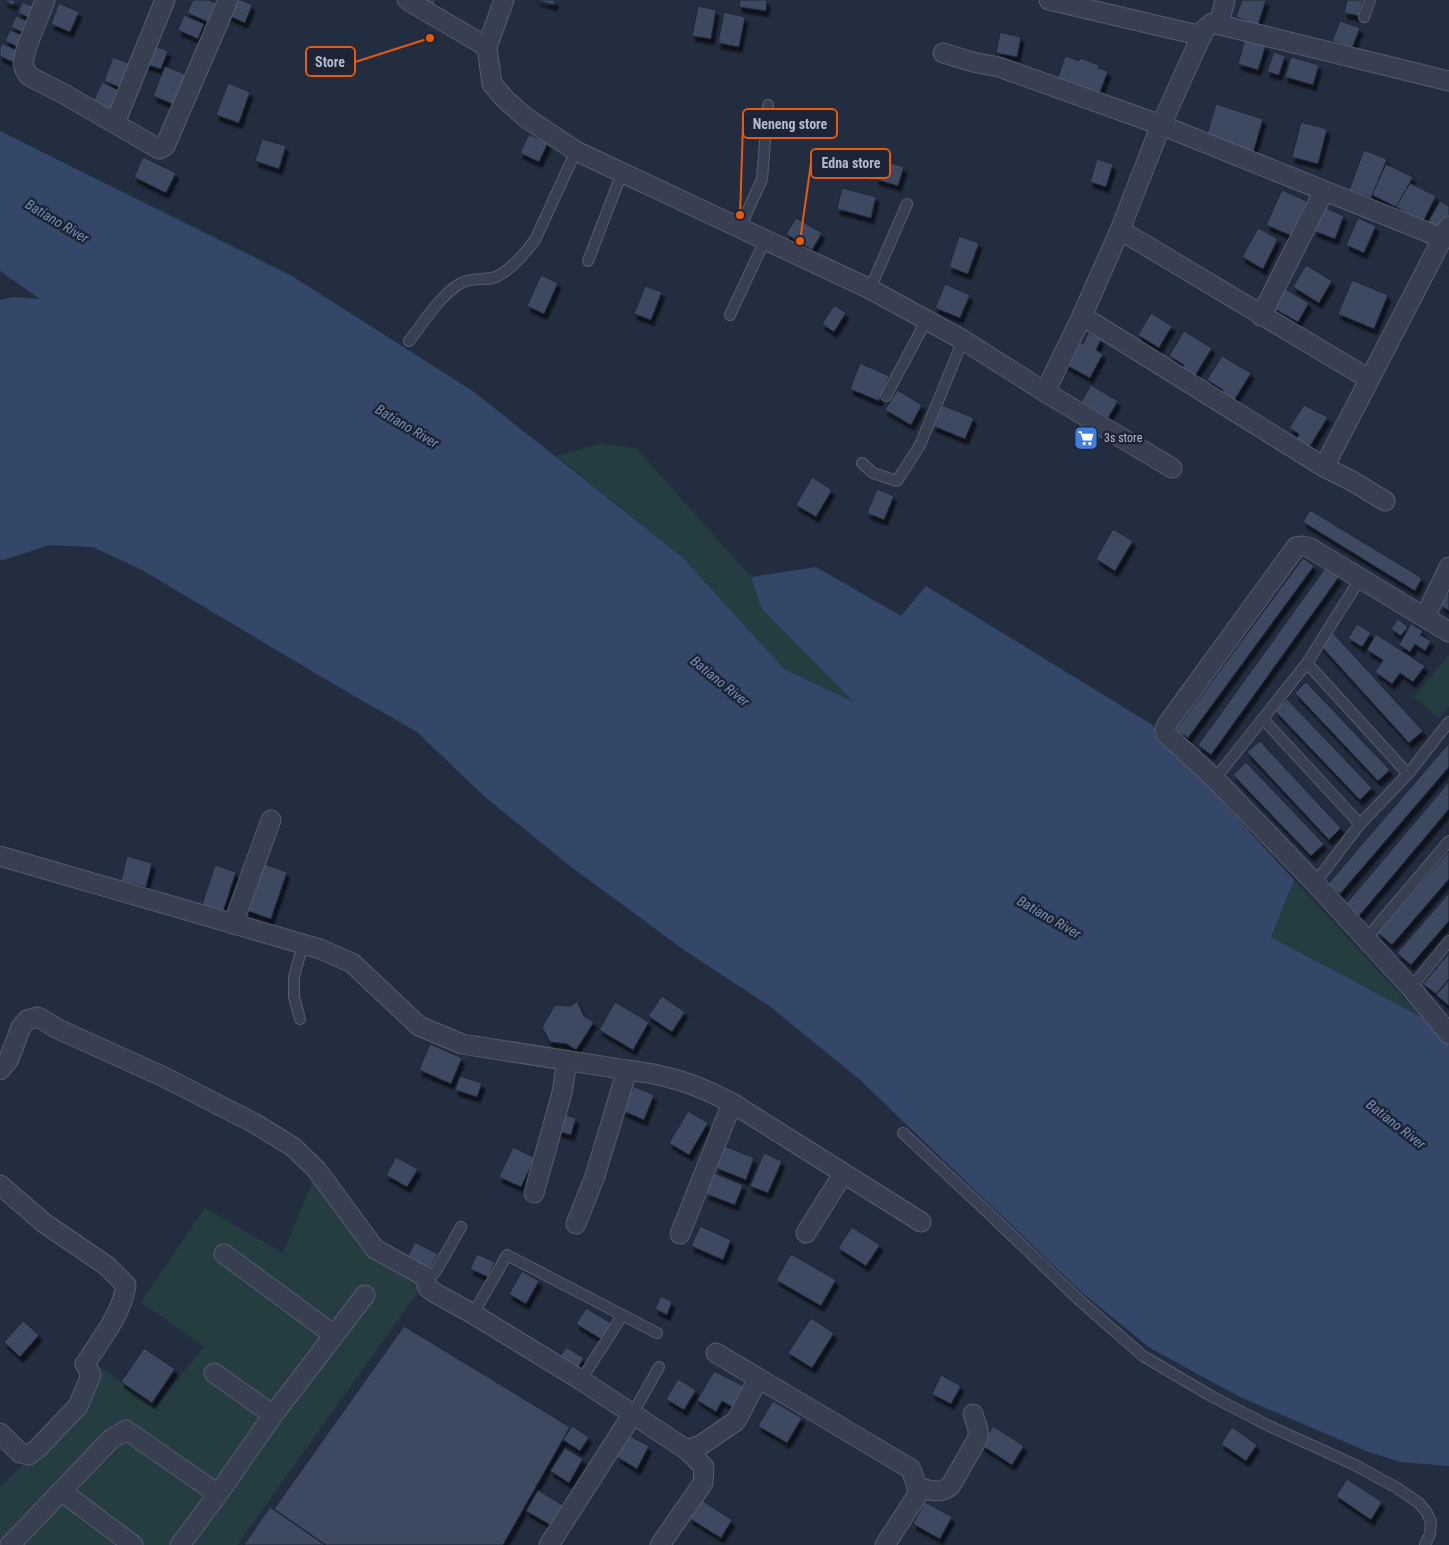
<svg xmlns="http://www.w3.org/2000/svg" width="1449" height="1545" font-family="'Roboto Condensed',sans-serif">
	<defs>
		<filter id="shadow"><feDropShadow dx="3" dy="5.5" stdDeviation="1" flood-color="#0009"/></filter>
	</defs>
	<rect width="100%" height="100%" fill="#232d40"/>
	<g fill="#253c41">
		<polygon points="599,444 636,448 751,577 762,609 856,703 784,669 682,557 556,456"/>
		<polygon points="1449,655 1449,706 1439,718 1414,697"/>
		<polygon points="1294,880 1421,1017 1271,937"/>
		<polygon points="316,1173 371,1251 425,1282 237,1545 0,1545 0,1487 80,1408 98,1366 156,1406 204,1347 141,1302 205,1208 283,1253"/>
	</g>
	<polygon fill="#354768" points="0,131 292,276 474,392 682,557 784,669 854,702 762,609 751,577 816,567 901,616 926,586 1151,724 1294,880 1271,937 1421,1017 1449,1045 1449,1466 1400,1462 1366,1451 1240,1397 1150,1348 1080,1291 859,1079 768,1005 684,950 566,863 484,796 417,732 342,689 142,570 93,547 50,545 0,561 0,300 14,297 40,299 0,271"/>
	<g fill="#3e4a60" stroke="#1e2637" filter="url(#shadow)">
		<polygon points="3,0 15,0 13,5"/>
		<polygon points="193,0 209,0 216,3 208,22 187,13"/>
		<polygon points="233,0 241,0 252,5 245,23 227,15"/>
		<polygon points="422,0 436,0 433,6"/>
		<polygon points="536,0 555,0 554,5"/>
		<polygon points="740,0 767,0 766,11 739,7"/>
		<polygon points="1242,0 1266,0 1258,25 1236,17"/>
		<polygon points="1347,0 1363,0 1359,16 1344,13"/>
		<polygon points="22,2 37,8 33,19 18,13"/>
		<polygon points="59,3 79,12 70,32 51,24"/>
		<polygon points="698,6 716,10 711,39 692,36"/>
		<polygon points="724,12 745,17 739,47 718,43"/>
		<polygon points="184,15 204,24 198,39 178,30"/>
		<polygon points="16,16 29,22 24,33 11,27"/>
		<polygon points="1340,21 1360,28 1352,48 1332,41"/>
		<polygon points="10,30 27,37 22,49 5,41"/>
		<polygon points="1000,32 1021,37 1017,57 996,53"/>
		<polygon points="1245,39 1266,45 1258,70 1238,64"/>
		<polygon points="2,43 18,51 12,62 0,56 0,48"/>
		<polygon points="149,44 168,51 161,69 142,63"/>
		<polygon points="1274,52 1285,56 1279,75 1267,72"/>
		<polygon points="1065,56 1079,61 1080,58 1099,65 1098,68 1108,71 1099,95 1057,80"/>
		<polygon points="113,57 133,65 124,89 104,81"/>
		<polygon points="1291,57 1319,65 1313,85 1285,77"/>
		<polygon points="165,66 187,75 175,105 153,96"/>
		<polygon points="102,82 122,92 113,111 93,102"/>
		<polygon points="228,83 250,92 239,123 216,115"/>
		<polygon points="1216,104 1263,119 1253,153 1206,138"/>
		<polygon points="1301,122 1327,129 1318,164 1292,157"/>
		<polygon points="529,134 548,143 539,162 520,153"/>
		<polygon points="262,139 286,146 279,169 255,161"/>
		<polygon points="847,148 869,156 863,174 840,166"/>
		<polygon points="1364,150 1387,159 1371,198 1349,190"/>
		<polygon points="143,157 176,173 166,193 134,177"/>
		<polygon points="1097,159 1113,164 1106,187 1090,182"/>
		<polygon points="881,160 904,167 898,186 875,179"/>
		<polygon points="1386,164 1413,177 1396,207 1372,195"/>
		<polygon points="1410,183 1436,196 1423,222 1396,207"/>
		<polygon points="842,188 876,197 871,218 837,209"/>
		<polygon points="1282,190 1307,201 1292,236 1266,225"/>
		<polygon points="1440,201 1449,206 1449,216 1439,235 1425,227"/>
		<polygon points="1324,207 1344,216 1335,239 1314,231"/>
		<polygon points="796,218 822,233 812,250 786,234"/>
		<polygon points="1358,218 1376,226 1364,253 1346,245"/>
		<polygon points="1258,228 1278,239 1263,269 1242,257"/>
		<polygon points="959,236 979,243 968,274 949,267"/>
		<polygon points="1306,265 1332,281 1319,303 1293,287"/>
		<polygon points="541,275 558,283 544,314 527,306"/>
		<polygon points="1352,280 1388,295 1374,329 1338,314"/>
		<polygon points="945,284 970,295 960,318 935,308"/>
		<polygon points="645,286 662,292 651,320 634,314"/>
		<polygon points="1284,288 1309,303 1298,322 1273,308"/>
		<polygon points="834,305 846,313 834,332 822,324"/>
		<polygon points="1151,313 1172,326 1159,348 1138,335"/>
		<polygon points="1184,331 1212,348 1193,379 1180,371 1184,365 1169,356"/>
		<polygon points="1088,333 1101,339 1096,350 1103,354 1090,378 1064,364 1077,340 1083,344"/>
		<polygon points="1222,356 1251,373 1232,404 1219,396 1223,390 1207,380"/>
		<polygon points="860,363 889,376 879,401 850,389"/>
		<polygon points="1091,385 1118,401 1108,418 1081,402"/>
		<polygon points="897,390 922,405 911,425 885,410"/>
		<polygon points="942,405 974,418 965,439 933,426"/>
		<polygon points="1304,405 1328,417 1309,448 1296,440 1299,434 1289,428"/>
		<polygon points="812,477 832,490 816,517 796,505"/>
		<polygon points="877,489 894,496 884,520 867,513"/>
		<polygon points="1310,510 1422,578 1415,591 1303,522"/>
		<polygon points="1113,529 1133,541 1115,571 1096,559"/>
		<polygon points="1303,558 1314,566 1188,738 1176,730"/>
		<polygon points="1326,567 1339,577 1211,755 1198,745"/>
		<polygon points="1449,592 1449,611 1440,605"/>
		<polygon points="1398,619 1408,627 1401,636 1391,629"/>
		<polygon points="1357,624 1371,633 1362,647 1348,638"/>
		<polygon points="1411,624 1423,631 1420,635 1431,641 1425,651 1415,644 1410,652 1399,645"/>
		<polygon points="1333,633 1423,731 1409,743 1320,645"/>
		<polygon points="1376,634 1425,666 1413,682 1400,673 1392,684 1375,672 1383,660 1367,650"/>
		<polygon points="1306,682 1390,770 1378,781 1295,693"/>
		<polygon points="1287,699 1372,788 1360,800 1275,711"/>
		<polygon points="1260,741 1341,828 1329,840 1247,752"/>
		<polygon points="1449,743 1449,767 1340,894 1328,884"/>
		<polygon points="1246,762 1324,844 1311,856 1233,775"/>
		<polygon points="1449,782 1449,809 1359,916 1345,905"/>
		<polygon points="1449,851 1449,879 1392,945 1378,933"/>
		<polygon points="127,856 152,863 146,887 121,881"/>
		<polygon points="262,863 287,872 271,919 245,910"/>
		<polygon points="215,865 236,872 223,912 202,905"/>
		<polygon points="1449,893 1449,921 1411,965 1397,953"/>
		<polygon points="1449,953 1449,979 1436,994 1423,984"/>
		<polygon points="1449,980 1449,1006 1436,995"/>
		<polygon points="662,996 685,1012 672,1032 648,1016"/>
		<polygon points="577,1001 584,1016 594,1022 576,1050 567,1044 550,1042 542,1027 555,1005 571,1006"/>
		<polygon points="615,1002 649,1022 633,1050 599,1030"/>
		<polygon points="430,1044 462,1058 451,1084 419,1070"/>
		<polygon points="460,1076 482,1083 477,1097 455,1090"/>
		<polygon points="633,1086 654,1095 644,1120 623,1111"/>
		<polygon points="688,1111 708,1123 689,1155 669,1143"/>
		<polygon points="559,1113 576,1118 571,1135 554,1130"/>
		<polygon points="725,1146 754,1158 746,1180 716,1168"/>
		<polygon points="513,1147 535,1158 521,1187 499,1177"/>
		<polygon points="764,1153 782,1161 768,1193 750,1186"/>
		<polygon points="396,1157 418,1169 407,1187 386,1175"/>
		<polygon points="714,1173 743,1185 735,1205 706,1194"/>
		<polygon points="700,1226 731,1240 723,1260 691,1246"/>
		<polygon points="852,1227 880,1245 866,1266 838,1248"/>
		<polygon points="415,1242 438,1254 428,1274 405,1262"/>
		<polygon points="477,1254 495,1262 488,1277 470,1269"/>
		<polygon points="791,1254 836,1280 821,1306 776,1280"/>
		<polygon points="522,1271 539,1281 526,1304 509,1294"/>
		<polygon points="661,1296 672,1302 667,1315 655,1309"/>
		<polygon points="586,1308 611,1323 601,1339 576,1324"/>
		<polygon points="811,1318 834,1333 812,1368 788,1353"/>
		<polygon points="23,1321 39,1335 20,1357 4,1342"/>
		<polygon points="404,1326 570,1427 503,1545 326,1545 274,1509"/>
		<polygon points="566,1347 584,1358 576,1371 558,1360"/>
		<polygon points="144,1348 175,1369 152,1403 121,1382"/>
		<polygon points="714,1371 747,1388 736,1409 722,1401 716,1412 697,1400"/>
		<polygon points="941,1375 961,1386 951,1404 932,1394"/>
		<polygon points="678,1379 696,1390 684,1410 666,1399"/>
		<polygon points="773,1401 802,1418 787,1443 758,1426"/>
		<polygon points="572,1426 589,1437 580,1451 563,1440"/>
		<polygon points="993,1426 1024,1446 1012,1465 981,1445"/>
		<polygon points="1232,1427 1257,1445 1246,1461 1221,1444"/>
		<polygon points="628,1435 649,1446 637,1469 617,1457"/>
		<polygon points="565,1448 583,1459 569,1483 550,1471"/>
		<polygon points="1347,1479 1382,1502 1371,1520 1336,1496"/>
		<polygon points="538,1490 564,1506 552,1526 526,1511"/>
		<polygon points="700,1499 732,1520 721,1538 689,1518"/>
		<polygon points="925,1502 952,1517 940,1539 913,1524"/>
		<polygon points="270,1507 325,1545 244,1545"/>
	</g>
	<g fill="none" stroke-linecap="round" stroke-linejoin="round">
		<g stroke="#555d6e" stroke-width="12">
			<g id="lane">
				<polyline points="1364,17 1370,0"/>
				<polyline points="740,228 762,179 768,105"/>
				<polyline points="588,261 622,173"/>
				<polyline points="870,289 907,204"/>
				<polyline points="730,315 765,240"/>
				<path d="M 409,341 C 424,322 440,295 461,283 C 470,278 482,280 492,278 C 507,275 525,253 535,240 L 576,151"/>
				<polyline points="886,396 926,321"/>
				<polyline points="862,463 873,473 897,481 920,445 963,340"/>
				<polyline points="1307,663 1408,774"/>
				<polyline points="1263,719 1360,824"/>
				<polyline points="1215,779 1307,663 1360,579"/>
				<polyline points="1315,883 1360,824 1408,774 1449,722"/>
				<polyline points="1366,939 1449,841"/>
				<polyline points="1411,988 1449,941"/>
				<polyline points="300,1019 294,997 294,977 303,944"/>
				<polyline points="903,1133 979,1204 1078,1299 1143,1356 1211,1396 1269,1426 1355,1465 1397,1488 1419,1503 1427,1513 1431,1522 1430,1534 1425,1545"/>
				<polyline points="427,1281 436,1271 461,1227"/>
				<polyline points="473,1314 507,1255 657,1333"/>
				<polyline points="581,1380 622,1316"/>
				<polyline points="632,1415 659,1367"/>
			</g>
		</g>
		<g stroke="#555d6e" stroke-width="21">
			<g id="street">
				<polyline points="45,0 26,49 23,63 25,70 29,76 64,94 159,149 165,146 228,0"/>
				<polyline points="407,0 487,47 492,84 505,99 525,117 576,151 870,289 963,340 1045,392 1172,468"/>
				<polyline points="1049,0 1202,36"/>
				<polyline points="1219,24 1225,0"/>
				<polyline points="487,47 504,0"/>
				<polyline points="943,53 973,62 999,67 1161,125 1442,238"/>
				<polyline points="115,123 165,0"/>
				<polyline points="1120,230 1369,379"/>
				<polyline points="1082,316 1324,467 1352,481 1385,501"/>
				<polyline points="1261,316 1324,191"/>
				<polyline points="1045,392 1082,316 1120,230 1161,125 1204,30 1212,23 1449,81"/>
				<polyline points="1324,467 1449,226"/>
				<polyline points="1425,617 1449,567"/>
				<polyline points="1449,632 1310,548 1303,546 1296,547 1168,723 1165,729 1166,734 1215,779 1315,883 1411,988 1449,1034"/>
				<polyline points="0,856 320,949 352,963 419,1026 462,1044 627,1070 595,1176 576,1224"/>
				<polyline points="233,924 271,820"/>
				<polyline points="0,1070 9,1059 21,1027 27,1020 38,1017 58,1029 164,1077 254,1123 293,1147 316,1169 375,1249 424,1276 428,1288 435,1293 473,1314 581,1380 687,1450 701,1445 736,1421 758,1379"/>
				<path d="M 627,1070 C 640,1072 653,1073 666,1077 C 689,1082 711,1092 732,1103 L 921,1222"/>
				<path d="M 0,1185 L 44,1223 L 107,1266 L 126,1285 C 122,1314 101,1339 85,1364 L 91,1375 L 78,1406 L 38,1448 L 29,1455 L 20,1453 L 0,1433"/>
				<polyline points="534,1193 562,1093 567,1061"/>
				<polyline points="806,1233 843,1174"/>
				<polyline points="680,1234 732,1103"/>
				<polyline points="224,1254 334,1335"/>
				<polyline points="716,1353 911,1469 917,1487 918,1494 885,1545"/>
				<polyline points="214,1373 273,1415"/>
				<path d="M 917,1487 C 930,1490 941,1495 951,1485 L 978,1438 L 978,1429 L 973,1414"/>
				<polyline points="61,1491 133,1545"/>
				<polyline points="10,1545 111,1439 126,1430 218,1494"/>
				<polyline points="180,1545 218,1494 273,1415 365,1295"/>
				<polyline points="549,1545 632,1415"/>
				<polyline points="660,1545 703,1483 704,1467 687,1450"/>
			</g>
		</g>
		<use href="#lane" stroke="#373f50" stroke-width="10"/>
		<use href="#street" stroke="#373f50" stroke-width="19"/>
	</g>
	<defs>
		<g id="supermarket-square" transform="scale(1.25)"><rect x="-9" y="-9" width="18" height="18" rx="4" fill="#3f7fe0" stroke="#1c2435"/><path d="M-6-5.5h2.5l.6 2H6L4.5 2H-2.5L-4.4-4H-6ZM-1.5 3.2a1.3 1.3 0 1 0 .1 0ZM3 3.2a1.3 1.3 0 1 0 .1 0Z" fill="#fff"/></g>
	</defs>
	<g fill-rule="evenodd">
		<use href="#supermarket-square" x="1086" y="438"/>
	</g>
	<g text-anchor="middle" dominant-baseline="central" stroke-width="5" stroke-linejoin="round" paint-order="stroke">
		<g font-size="12" fill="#b3bacb" stroke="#1c2435" text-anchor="start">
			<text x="1104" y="438">3s store</text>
		</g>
		<g font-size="14" font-style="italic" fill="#798eb4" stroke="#1c2435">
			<text transform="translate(57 221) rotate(31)">Batiano River</text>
			<text transform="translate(407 426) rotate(31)">Batiano River</text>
			<text transform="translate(720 681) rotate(39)">Batiano River</text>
			<text transform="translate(1049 917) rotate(30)">Batiano River</text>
			<text transform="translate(1396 1124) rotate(38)">Batiano River</text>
		</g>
	</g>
	<path fill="none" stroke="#e8590c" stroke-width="2" d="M430 38L355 62M740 215L743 124M800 241L811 163"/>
	<g fill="#e8590c" stroke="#1c2435" stroke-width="2">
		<circle cx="430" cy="38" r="5"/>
		<circle cx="740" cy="215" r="5"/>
		<circle cx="800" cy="241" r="5"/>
	</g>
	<g fill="#1c2435" stroke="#e8590c" stroke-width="2">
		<rect x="306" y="47" width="49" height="29" rx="5"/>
		<rect x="743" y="109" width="94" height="29" rx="5"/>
		<rect x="811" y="149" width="79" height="29" rx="5"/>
	</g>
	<g font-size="14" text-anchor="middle" font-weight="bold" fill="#b3bacb">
		<text x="330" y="67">Store</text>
		<text x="790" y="129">Neneng store</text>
		<text x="851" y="168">Edna store</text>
	</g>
</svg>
